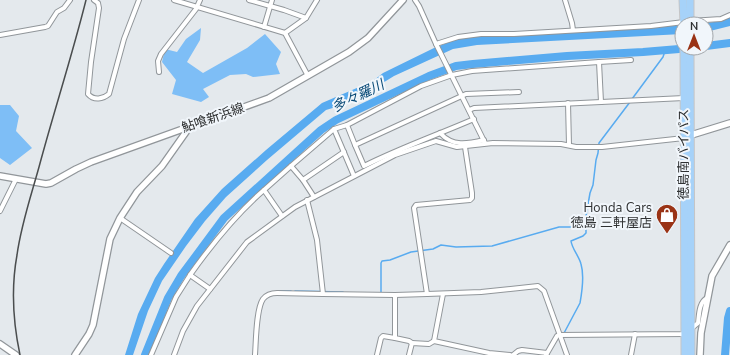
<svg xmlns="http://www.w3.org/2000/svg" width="730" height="355" font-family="'Nunito Sans','Noto Sans JP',sans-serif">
	<rect width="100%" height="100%" fill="#e4e9ed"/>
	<g fill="#7ebef6">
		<polygon points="201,28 200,40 187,62 203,73 247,48 265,34 281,52 276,64 280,74 253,77 246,74 230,75 203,89 209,97 201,102 172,94 176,80 162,62 165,49 177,52 186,39"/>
		<polygon points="0,105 10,105 19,116 16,131 32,148 10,165 0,158"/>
	</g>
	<g fill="#58abf0">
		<polygon points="730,17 730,26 706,32 706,24 701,24 720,21"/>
		<polygon points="682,25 682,34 477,45 453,49 394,76 373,89 336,107 326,110 267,160 226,197 205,221 186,246 162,281 148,311 133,355 125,355 138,314 155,278 164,264 195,219 222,189 266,150 322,103 373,81 383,73 434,48 457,39 481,36"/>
	</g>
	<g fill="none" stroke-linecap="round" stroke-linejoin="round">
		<g stroke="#58abf0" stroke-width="1.5">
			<polyline points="632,99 663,57 665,51"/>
			<polyline points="279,291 291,291"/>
			<polyline points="295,291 343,292"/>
			<polyline points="381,293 381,263 382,261 390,260 411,252 433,249 441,245 456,247 492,246 559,227 575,227 586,229"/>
			<path d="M 563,335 L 580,303 C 582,292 584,274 581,264 C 579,256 572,249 571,241 L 583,236 L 586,233 L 586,216 L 590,193 L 593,185 L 596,160 L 598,153 L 599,143 L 630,102"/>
		</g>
		<g stroke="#58abf0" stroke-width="8">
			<polyline points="706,46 730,43"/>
			<polyline points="145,355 168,298 181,276 224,218 321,130 336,120 429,76 456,66 473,64 567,56 643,52 691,48"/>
			<polyline points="725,355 728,318 730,311"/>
		</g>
		<g stroke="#91969a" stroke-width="6">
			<g id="street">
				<path d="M 94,0 L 98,3 L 99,8 L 91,62 L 88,94 C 94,101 103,99 109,94 L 124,39 L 139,0"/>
				<polyline points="174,0 285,33 308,76"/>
				<polyline points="249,0 284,10 306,18"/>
				<polyline points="415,0 419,6 436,44 485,143"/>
				<polyline points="565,0 572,23 573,30"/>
				<polyline points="690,21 721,19 730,15"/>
				<polyline points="264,27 272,0"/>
				<polyline points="285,33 306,18 317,0"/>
				<polyline points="0,35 45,27 48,26 57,12 64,8 70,0"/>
				<polyline points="436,44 458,37 481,34 514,34 651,26 684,22"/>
				<polyline points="599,62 631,60"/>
				<polyline points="159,72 158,61 161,54 196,9 200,0"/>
				<polyline points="568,103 569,145"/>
				<polyline points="469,110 474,108 684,98"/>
				<path d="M 474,119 C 437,135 400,148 364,166 L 355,145 L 466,94 L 519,92"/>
				<polyline points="347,125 334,129 354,176"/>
				<path d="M 440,133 C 453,147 467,144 484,140"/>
				<polyline points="355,145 347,125 421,86 452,75 472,71 599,62 601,102"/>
				<polyline points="465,147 472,193 472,198 470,200 416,205 414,208 427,294 481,292 538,286 544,291 567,355"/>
				<polyline points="303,180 291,166 334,129"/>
				<polyline points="314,197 303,180 344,152"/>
				<polyline points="307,200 317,240 323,294 395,295"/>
				<polyline points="0,211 16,179"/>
				<polyline points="282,216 264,190 291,166"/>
				<polyline points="120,218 171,253"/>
				<path d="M 210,289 L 190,275 C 212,244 235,215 264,190"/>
				<polyline points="443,294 434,341 489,353 510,355"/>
				<polyline points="412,343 409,341 395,338 395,295 427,294"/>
				<polyline points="151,355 176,297 190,275"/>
				<polyline points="174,355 183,331 197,306 247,242 295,207 395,155 436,141 457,147 493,143 561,144 576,147 602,147 684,138"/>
				<path d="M 255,355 C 256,342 256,309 263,299 C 267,294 271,293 277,293 L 323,294"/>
				<polyline points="377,355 381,338 383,336 395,338"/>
				<polyline points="409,355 412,343 429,344 434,341"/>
				<polyline points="513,355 518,351 522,350 547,353"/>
				<path d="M 546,355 L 557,336 L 559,335 L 685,334 L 698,323 C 699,315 699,302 707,298"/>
				<polyline points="631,355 635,334"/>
			</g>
		</g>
		<g stroke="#91969a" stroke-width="8">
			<g id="secondary">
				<polyline points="688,136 730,123"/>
				<polyline points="0,176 46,184 51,183 76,169 91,162 269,98 349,52 368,38 403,0"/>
				<polyline points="0,344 16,355"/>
				<polyline points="75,355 89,334 93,325 110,239 120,218 137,192 162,166 186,132 187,127"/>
				<polyline points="700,355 701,333 712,276 730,245"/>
			</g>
		</g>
		<g stroke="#c5c5c6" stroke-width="9">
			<g id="highway">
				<polyline points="683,0 684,24"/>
				<polyline points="690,0 690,24"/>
				<polyline points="684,48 685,355"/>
				<polyline points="690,48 691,355"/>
			</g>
		</g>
		<use href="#street" stroke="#fff" stroke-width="4"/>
		<use href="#secondary" stroke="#fff" stroke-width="5.5"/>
		<use href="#highway" stroke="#a6d2f9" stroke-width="7"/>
		<path stroke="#4a4d4e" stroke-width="1.5" d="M 20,355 C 13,322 11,288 17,255 C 21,225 31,196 39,167 C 54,111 72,56 86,0"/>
	</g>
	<defs>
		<g id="shop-pin" transform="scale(1.15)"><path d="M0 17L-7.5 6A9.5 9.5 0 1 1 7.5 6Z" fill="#9a3315" stroke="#f1f6fb"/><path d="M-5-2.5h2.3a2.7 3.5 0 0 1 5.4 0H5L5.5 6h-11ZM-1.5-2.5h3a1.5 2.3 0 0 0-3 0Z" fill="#fff"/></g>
	</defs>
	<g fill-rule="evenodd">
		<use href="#shop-pin" x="667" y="215"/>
	</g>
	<g text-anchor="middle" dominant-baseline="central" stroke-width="4" stroke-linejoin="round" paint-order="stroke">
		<g font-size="13" fill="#2f3132" stroke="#f1f6fb">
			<text transform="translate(213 118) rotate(-19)">鮎喰新浜線</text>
			<text transform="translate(684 154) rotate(-90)">徳島南バイパス</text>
		</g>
		<g font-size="13" fill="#2f3132" stroke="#f1f6fb" text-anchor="end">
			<text x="652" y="208">Honda Cars<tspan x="652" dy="15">徳島 三軒屋店</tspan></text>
		</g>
		<g font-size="14" font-style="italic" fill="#084976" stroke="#f1f6fb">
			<text transform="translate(358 96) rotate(-26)">多々羅川</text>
		</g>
	</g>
	<g transform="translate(694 36)"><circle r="19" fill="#f1f6fb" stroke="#a3a7ab"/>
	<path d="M0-3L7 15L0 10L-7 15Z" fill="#9a3315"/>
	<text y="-6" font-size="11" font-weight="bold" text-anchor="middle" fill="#2f3132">N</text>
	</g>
</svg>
